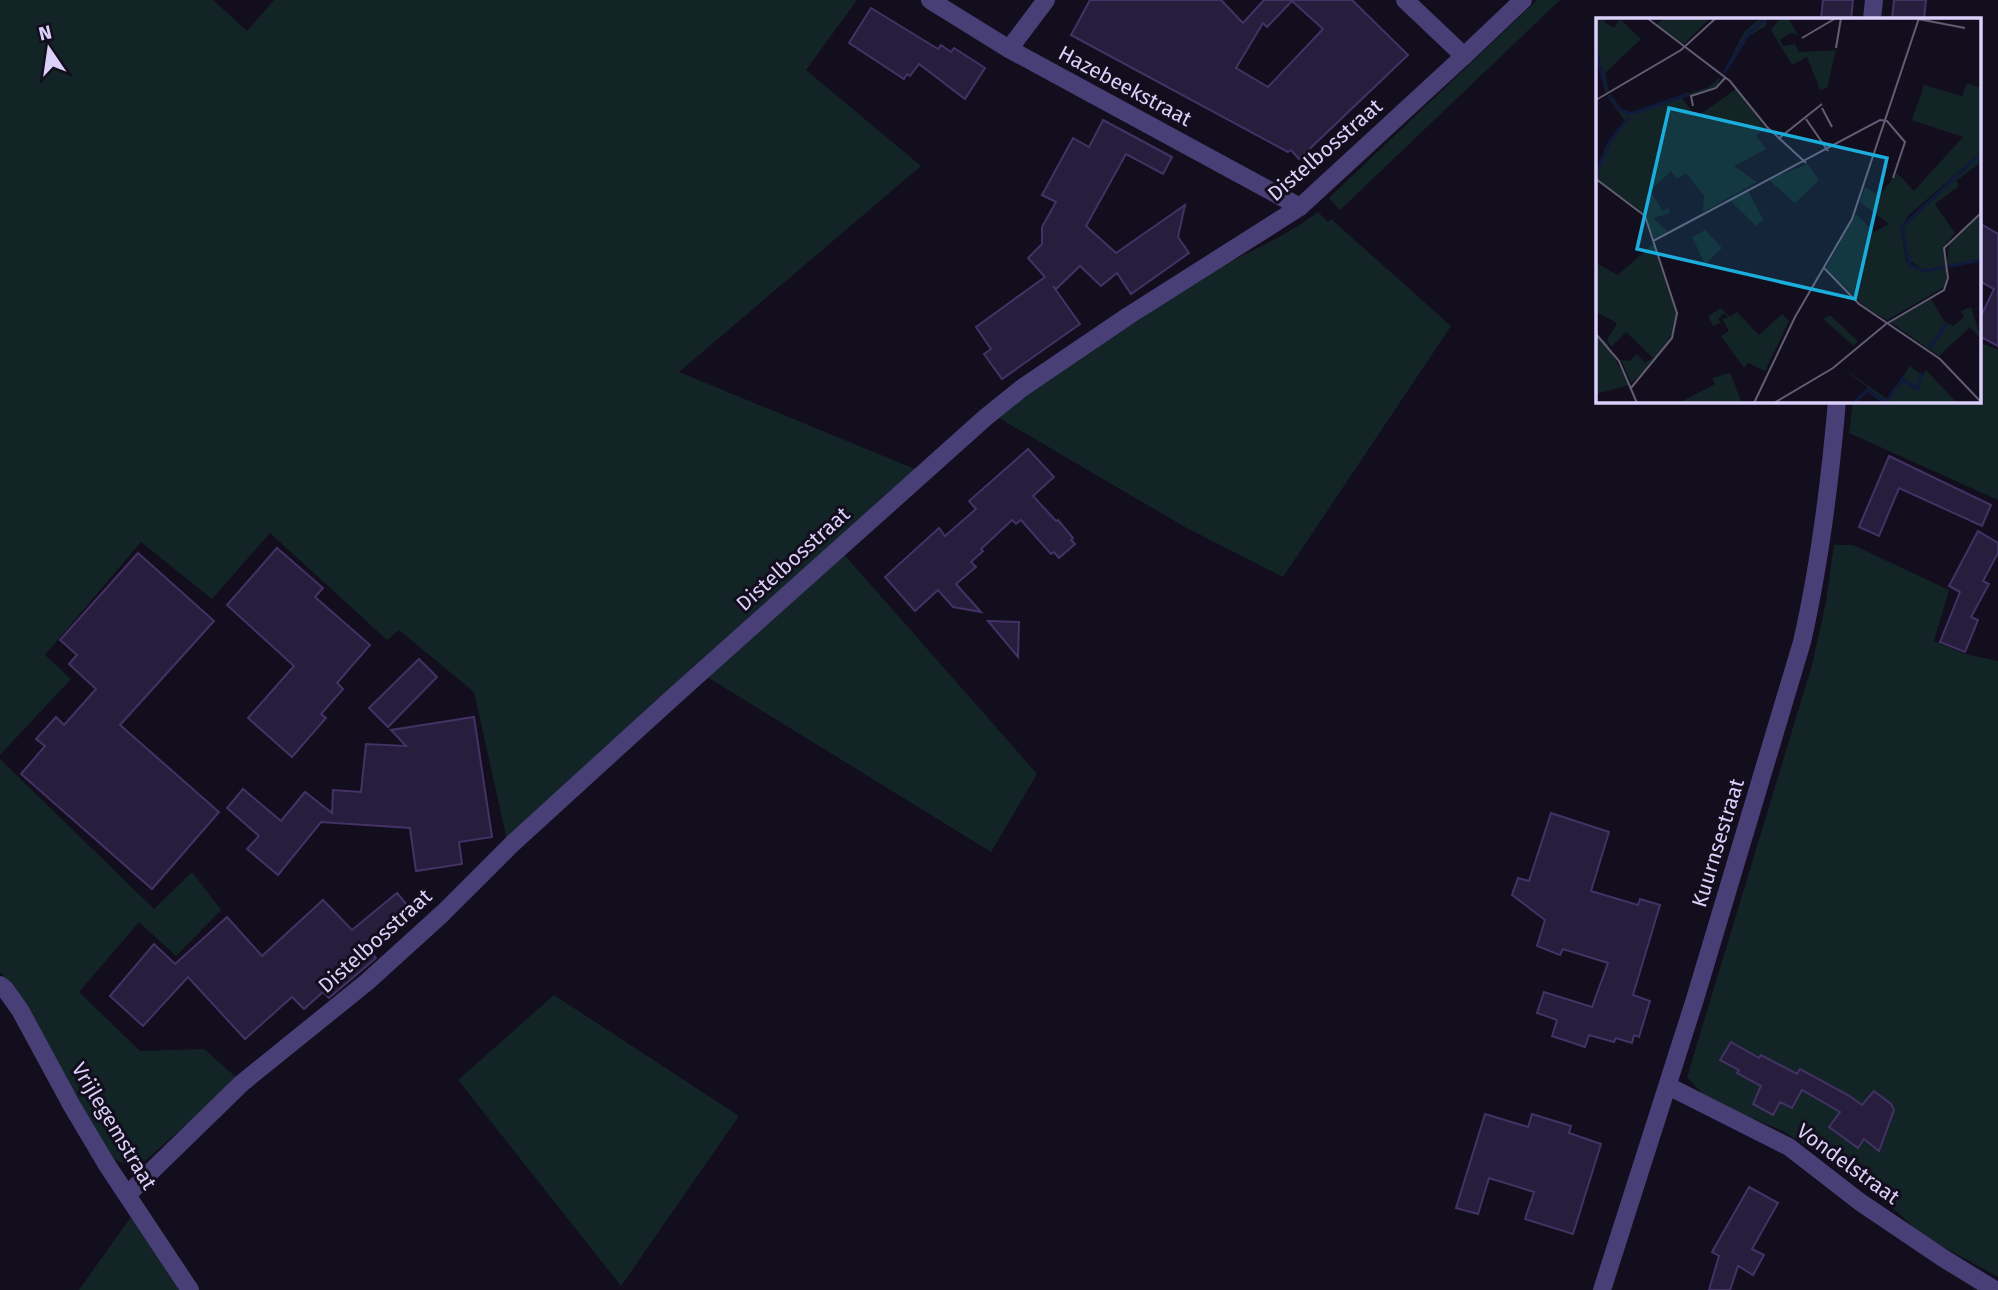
<svg xmlns="http://www.w3.org/2000/svg" width="1998" height="1290" font-family="'Fira Sans',sans-serif">
	<rect width="100%" height="100%" fill="#130e1d"/>
	<g fill="#122426">
		<polygon points="0,0 213,0 247,31 274,0 857,0 806,70 921,166 679,372 915,469 656,700 507,840 474,692 399,630 387,640 270,533 212,599 141,542 45,655 71,679 0,755"/>
		<polygon points="1537,0 1560,0 1340,210 1329,198"/>
		<path d="M 1318,212 L 1328,222 L 1331,219 L 1451,326 L 1283,577 L 1185,527 L 997,417 C 1056,371 1117,326 1181,287 C 1226,261 1276,244 1318,212 Z"/>
		<polygon points="1979,342 1998,350 1998,500 1849,433 1853,401 1979,401"/>
		<polygon points="1834,545 1853,545 1949,590 1934,641 1965,654 1998,661 1998,1277 1922,1235 1867,1184 1783,1131 1747,1116 1703,1094 1687,1077 1812,665 1826,602"/>
		<polygon points="842,552 1037,774 991,852 704,675"/>
		<polygon points="0,759 154,909 192,872 221,910 176,956 139,922 79,992 140,1051 204,1049 238,1079 145,1161 126,1164 111,1158 18,993 0,972"/>
		<polygon points="554,995 739,1116 621,1286 458,1080"/>
		<polygon points="131,1217 180,1290 79,1290"/>
	</g>
	<g fill="#271d3c" stroke="#433265" stroke-width="2" fill-rule="evenodd">
		<path d="M 1090,0 L 1221,0 L 1243,23 L 1264,0 L 1352,0 L 1408,55 L 1299,159 L 1291,150 L 1288,152 L 1071,35 ZM 1292,1 L 1323,29 L 1268,87 L 1236,68 L 1263,23 L 1267,27 Z"/>
		<polygon points="1823,0 1853,0 1851,19 1821,19"/>
		<polygon points="1894,0 1926,0 1924,19 1892,19"/>
		<polygon points="871,8 938,49 941,45 951,52 954,48 985,68 965,99 919,64 910,76 907,74 904,79 849,43"/>
		<polygon points="1103,120 1172,157 1163,174 1126,154 1086,226 1116,253 1185,205 1178,237 1189,253 1131,294 1117,273 1101,286 1080,266 1056,289 1053,286 1080,324 1002,379 984,354 991,349 976,327 1045,277 1028,258 1042,244 1042,227 1056,202 1042,195 1073,138 1089,147"/>
		<polygon points="1979,223 1998,234 1998,346 1979,336 1979,320 1994,289 1979,281"/>
		<polygon points="1028,449 1054,477 1033,496 1056,521 1058,520 1073,538 1071,540 1075,544 1059,558 1054,552 1051,554 1021,520 1016,524 1012,520 981,549 983,551 971,562 976,567 956,584 981,612 953,607 938,590 915,611 885,577 939,528 945,536 976,509 969,501"/>
		<polygon points="1889,456 1991,505 1982,526 1899,488 1879,536 1859,527"/>
		<polygon points="1978,531 1998,543 1998,553 1983,581 1989,584 1971,617 1978,620 1965,652 1940,642 1960,592 1949,586"/>
		<polygon points="277,548 323,588 315,597 370,645 337,683 343,689 321,714 326,718 292,757 248,718 294,666 227,605"/>
		<polygon points="138,553 214,621 120,725 219,812 152,889 21,774 45,746 36,739 56,717 64,725 96,689 69,664 77,655 60,640"/>
		<polygon points="988,621 1019,622 1018,657"/>
		<polygon points="419,659 437,677 388,727 369,708"/>
		<polygon points="474,717 492,837 459,842 462,864 416,871 410,828 321,822 278,875 247,849 259,836 227,808 243,789 281,821 305,792 332,813 333,790 361,792 366,744 406,746 391,730"/>
		<polygon points="1551,813 1609,832 1591,891 1638,905 1640,899 1660,905 1633,995 1650,1001 1639,1037 1634,1035 1632,1043 1616,1038 1614,1042 1589,1035 1585,1047 1552,1036 1557,1020 1537,1013 1544,992 1592,1007 1608,963 1563,949 1560,955 1537,946 1545,920 1512,895 1518,878 1529,881"/>
		<polygon points="397,893 411,910 367,948 376,958 329,998 323,992 304,1009 292,997 245,1039 188,977 143,1026 110,996 154,944 175,964 227,917 262,956 323,900 352,930"/>
		<polygon points="1731,1042 1759,1058 1761,1055 1797,1074 1800,1069 1848,1095 1862,1105 1874,1091 1891,1104 1894,1110 1879,1151 1864,1139 1858,1148 1829,1127 1840,1112 1802,1090 1792,1108 1780,1102 1773,1115 1753,1104 1761,1086 1737,1073 1739,1070 1720,1060"/>
		<polygon points="1485,1114 1528,1127 1532,1114 1571,1126 1569,1133 1601,1144 1573,1234 1525,1219 1534,1192 1489,1178 1478,1214 1456,1208"/>
		<polygon points="1749,1187 1778,1203 1752,1249 1764,1255 1753,1275 1738,1266 1730,1290 1709,1290 1719,1256 1712,1252"/>
	</g>
	<g fill="none" stroke-linecap="round" stroke-linejoin="round">
		<g stroke="#493f77" stroke-width="18">
			<polyline points="930,0 1009,49 1300,207"/>
			<polyline points="1405,0 1464,56"/>
			<polyline points="1872,19 1874,0"/>
			<polyline points="1009,49 1046,0"/>
			<polyline points="0,985 5,989 20,1010 72,1106 107,1165 190,1290"/>
			<polyline points="1668,1086 1789,1147 1860,1202 1943,1258 1995,1290"/>
			<polyline points="128,1194 242,1083 367,982 443,913 513,843 671,699 986,417 1022,388 1128,316 1300,207 1464,56 1523,0"/>
			<path d="M 1602,1290 L 1695,999 L 1802,642 C 1820,563 1830,482 1837,401"/>
		</g>
	</g>
	<g text-anchor="middle" dominant-baseline="central" stroke-width="6" stroke-linejoin="round" paint-order="stroke">
		<g font-size="21" fill="#dbd0f9" stroke="#130e1d">
			<text transform="translate(1125 86) rotate(28)">Hazebeekstraat</text>
			<text transform="translate(1325 150) rotate(-41)">Distelbosstraat</text>
			<text transform="translate(793 559) rotate(-42)">Distelbosstraat</text>
			<text transform="translate(1718 843) rotate(-73)">Kuurnsestraat</text>
			<text transform="translate(375 941) rotate(-42)">Distelbosstraat</text>
			<text transform="translate(114 1126) rotate(59)">Vrijlegemstraat</text>
			<text transform="translate(1848 1164) rotate(36)">Vondelstraat</text>
		</g>
	</g>
	<g transform="translate(1596 18)">
		<rect width="385" height="385" fill="#130e1d"/>
		<path d="M 0,0 L 11,0 L 8,4 L 18,10 L 24,1 L 45,21 L 9,55 L 13,74 L 9,74 L 0,36 ZM 67,0 L 114,0 L 88,26 L 61,7 ZM 165,0 L 171,0 L 170,8 L 151,19 L 126,56 L 149,13 ZM 184,0 L 192,0 L 202,17 L 195,15 L 184,22 L 187,28 L 199,26 L 203,34 L 240,32 L 231,70 L 224,72 L 211,39 L 196,47 L 175,12 ZM 124,59 L 122,68 L 86,80 L 100,99 L 140,71 L 169,110 L 160,118 L 170,131 L 138,148 L 161,164 L 107,194 L 108,177 L 101,169 L 90,155 L 81,161 L 75,153 L 54,173 L 67,193 L 72,190 L 74,195 L 57,200 L 72,214 L 58,220 L 50,199 L 0,160 L 10,128 L 29,103 L 10,77 L 17,83 L 14,75 L 26,92 L 35,94 L 113,69 ZM 371,65 L 385,70 L 385,134 L 312,198 L 305,211 L 310,243 L 317,250 L 329,253 L 310,240 L 307,206 L 385,137 L 385,144 L 360,163 L 363,168 L 339,186 L 359,215 L 350,225 L 350,268 L 291,302 L 270,290 L 230,250 L 260,196 L 278,214 L 293,206 L 264,184 L 269,169 L 283,178 L 301,155 L 318,173 L 367,119 L 316,102 L 328,67 L 366,78 ZM 212,146 L 223,162 L 199,185 L 172,161 ZM 151,171 L 167,201 L 160,208 L 133,181 ZM 385,197 L 385,242 L 351,247 L 353,225 ZM 109,212 L 126,230 L 109,246 L 96,219 ZM 57,226 L 81,295 L 77,316 L 55,347 L 35,365 L 25,342 L 34,343 L 41,336 L 49,345 L 57,340 L 30,314 L 15,329 L 11,322 L 21,305 L 0,294 L 0,245 L 22,257 ZM 335,281 L 349,304 L 357,308 L 368,299 L 365,293 L 375,289 L 385,321 L 374,309 L 343,338 L 294,304 ZM 125,290 L 134,299 L 141,294 L 163,317 L 186,296 L 193,303 L 169,353 L 152,345 L 148,350 L 125,318 L 133,313 L 126,301 L 132,300 L 128,295 L 122,301 L 125,305 L 117,308 L 112,298 ZM 234,297 L 262,323 L 258,328 L 227,301 ZM 0,317 L 10,324 L 33,367 L 0,376 ZM 243,347 L 291,381 L 314,348 L 327,358 L 330,352 L 361,385 L 292,385 ZM 134,355 L 146,385 L 83,385 L 119,366 L 116,360 Z" fill="#122426"/>
		<path fill="none" stroke="#101a3a" stroke-width="3.5" d="M 0,33 L 10,72M 128,55 L 153,15 L 170,0M 13,77 L 23,91 L 35,96 L 93,76M 0,156 L 13,125 L 33,99M 353,248 L 385,242M 348,249 L 329,253 L 314,247 L 306,209 L 385,135M 334,330 L 351,305M 258,385 L 272,372 L 289,385 L 307,361 L 321,371 L 326,355"/>
		<path fill="none" stroke="#635c75" stroke-width="2" d="M 51,0 L 134,63 L 171,109 L 210,145M 322,1 L 369,10M 206,20 L 240,0M 240,30 L 245,0M 0,82 L 85,32 L 120,0M 97,88 L 95,78 L 120,70 L 129,60M 226,90 L 236,109M 210,101 L 232,133M 182,121 L 226,86M 0,161 L 49,198 L 81,295 L 76,320 L 35,370M 57,223 L 284,102 L 291,103 L 309,124 L 297,160M 228,250 L 263,286 L 344,341 L 385,384M 0,316 L 23,343 L 41,385M 158,385 L 199,299 L 256,201 L 323,0M 178,385 L 237,350 L 290,306 L 348,272 L 352,260 L 348,230 L 385,195"/>
		<path fill="#1baddb" fill-opacity="0.15" stroke="#1baddb" stroke-width="3.5" d="M 73,90 L 291,140 L 259,281 L 41,231 Z"/>
		<rect width="385" height="385" fill="none" stroke="#dbd0f9" stroke-width="3.5"/>
	</g>
	<g transform="translate(49 49) rotate(347)" stroke="#130e1d" stroke-width="5" paint-order="stroke">
	<path d="M0-5L12 26L0 18L-12 26Z" fill="#dbd0f9"/>
	<text y="-10" font-size="19" font-weight="bold" text-anchor="middle" fill="#dbd0f9">N</text>
	</g>
</svg>
